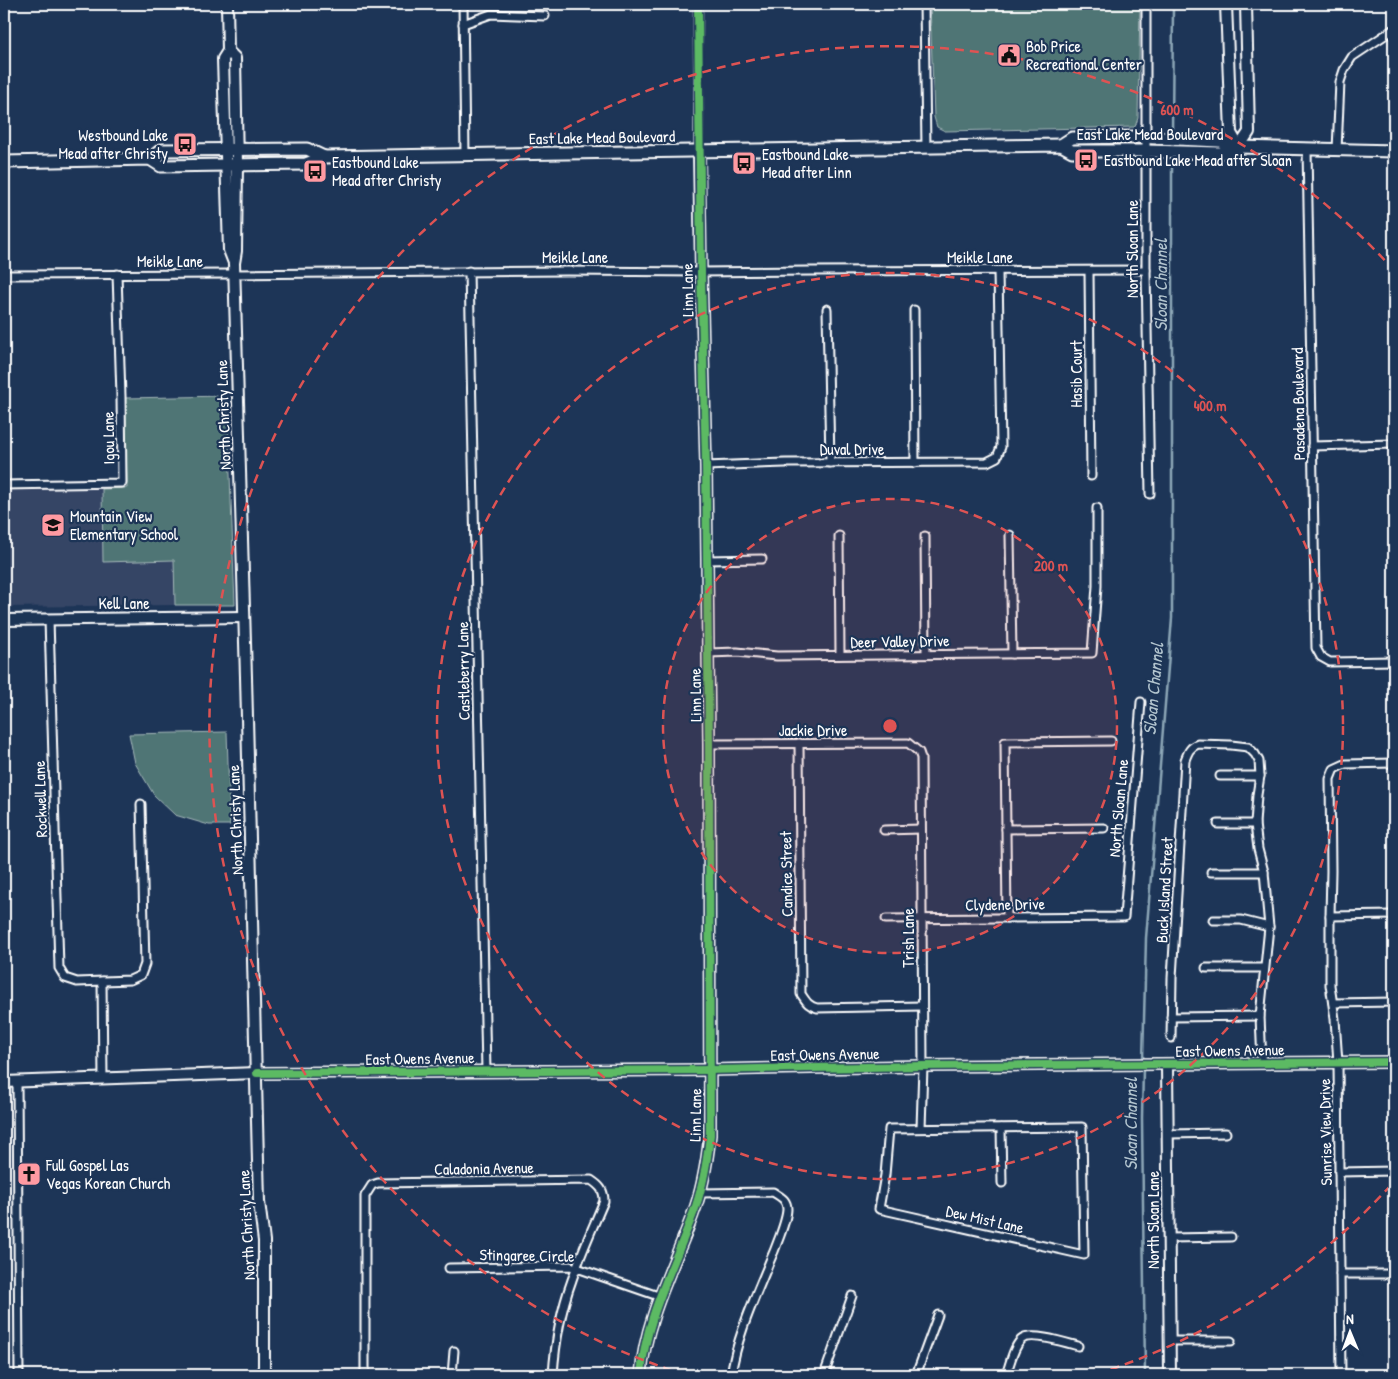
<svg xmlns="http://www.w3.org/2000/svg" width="1398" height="1379" font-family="'Patrick Hand',sans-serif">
	<rect width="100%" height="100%" fill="#1d3557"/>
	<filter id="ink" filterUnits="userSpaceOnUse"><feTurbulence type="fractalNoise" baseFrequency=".02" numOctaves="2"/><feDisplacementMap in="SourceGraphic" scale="10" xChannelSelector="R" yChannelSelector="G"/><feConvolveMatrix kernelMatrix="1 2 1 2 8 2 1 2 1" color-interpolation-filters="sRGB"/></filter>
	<g filter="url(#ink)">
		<polygon fill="#344465" points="4,489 102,489 103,561 174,560 175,605 4,607"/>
		<g fill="#4f7475" stroke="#a7baba">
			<polygon points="930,4 1140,4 1138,118 1135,127 945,131 937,127 934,117"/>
			<polygon points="227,396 235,605 175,605 174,560 103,562 102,489 127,488 125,398"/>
			<polygon points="227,732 230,825 209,825 175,815 154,795 135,763 129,734"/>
		</g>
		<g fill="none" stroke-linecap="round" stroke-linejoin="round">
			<g stroke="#8da7b7" stroke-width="2.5">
				<polyline points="1172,135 1173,4"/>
				<polyline points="1143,1061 1146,938 1172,618 1172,155"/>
				<polyline points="1143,1067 1142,1118 1145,1375"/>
			</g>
			<g stroke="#fff" stroke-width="11">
				<g id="street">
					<polyline points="463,4 465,155"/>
					<polyline points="698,4 699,152"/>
					<polyline points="924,4 926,148"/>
					<polyline points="1146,4 1146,270 1150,494"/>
					<polyline points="463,24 491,14 545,16"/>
					<polyline points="1307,149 1316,648 1321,657 1330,662 1394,661"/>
					<polyline points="1337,150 1340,82 1344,70 1352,57 1394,29"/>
					<polyline points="469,271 486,1071"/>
					<polyline points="1089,271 1091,476"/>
					<polyline points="4,275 234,274 567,271 701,272 809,271 1146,270"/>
					<polyline points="827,309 830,463"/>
					<polyline points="914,310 915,463"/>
					<polyline points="1312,446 1394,444"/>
					<polyline points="706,466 785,463 987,462 997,457 1001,447 998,271"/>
					<polyline points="4,485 122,483 121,396 117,274"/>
					<polyline points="1010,535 1012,654"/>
					<polyline points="839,536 840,655"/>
					<polyline points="925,536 926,654"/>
					<polyline points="707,560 762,559"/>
					<polyline points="49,619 59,968 65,978 77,982 130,980 141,975 145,964 141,804"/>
					<polyline points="708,653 737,652 777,656 1092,653 1097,586 1097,508"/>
					<path d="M 799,743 L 801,994 C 806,1001 808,1006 817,1008 L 922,1006"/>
					<polyline points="709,744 908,743 919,752 921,758 923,1066 921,1128"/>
					<polyline points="1220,776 1260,776"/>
					<polyline points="1218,824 1255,824"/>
					<polyline points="1006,829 1104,828"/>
					<polyline points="884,830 921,829"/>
					<polyline points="1211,872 1264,872"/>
					<polyline points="1330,916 1394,915"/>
					<polyline points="1007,918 1005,742 1111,741"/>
					<polyline points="886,919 1124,917 1141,702"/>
					<polyline points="1213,920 1241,920 1269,927"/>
					<polyline points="1206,968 1264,968"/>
					<polyline points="102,981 103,1079"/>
					<polyline points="1333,1003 1394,1002"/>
					<polyline points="1171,1017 1260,1016"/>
					<path d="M 1171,1038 L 1172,978 L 1185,760 C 1188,752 1190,747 1198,744 L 1231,745 L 1248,747 L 1255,754 L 1259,761 L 1260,776 L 1257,795 L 1255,824 L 1258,849 L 1264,872 L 1269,927 L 1260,1016 L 1262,1064"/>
					<polyline points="17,1082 19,1375"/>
					<polygon points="1082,1127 1084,1255 879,1209 885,1175 889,1129"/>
					<polyline points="1001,1128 1002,1183"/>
					<polyline points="1168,1134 1226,1133"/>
					<polyline points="1339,1172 1394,1171"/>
					<path d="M 700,1193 L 773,1192 C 780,1197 787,1199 787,1209 C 787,1220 774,1252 769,1263 C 754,1300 737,1336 731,1375"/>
					<polyline points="1169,1238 1231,1237"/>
					<polyline points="449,1268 570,1266 577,1268 661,1297"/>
					<polyline points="1340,1274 1394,1274"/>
					<polyline points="1169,1341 1231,1341"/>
					<path d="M 365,1375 L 365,1196 L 372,1185 L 378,1183 L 591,1180 C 600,1186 604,1190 604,1201 C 593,1227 581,1253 572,1280 C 561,1310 555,1344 553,1375"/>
					<polyline points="452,1375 454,1351"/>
					<polyline points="824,1375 852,1296"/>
					<polyline points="916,1375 938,1315"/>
					<path d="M 1006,1375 C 1010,1364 1013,1348 1021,1340 C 1030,1331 1067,1343 1078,1346"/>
					<polyline points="1341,1375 1338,1063 1335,1019 1330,985 1330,916 1331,871 1330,779 1334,769 1345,764 1394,763"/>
					<polyline points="1353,1375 1394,1375"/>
				</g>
			</g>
			<g stroke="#fff" stroke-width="14">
				<g id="secondary">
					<polyline points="227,4 228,51 223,59 229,250 234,263"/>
					<polyline points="1226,4 1231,133 1239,147 1249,132 1246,4"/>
					<polyline points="228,51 235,58 237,165 236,251 234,263 246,677 259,1202 264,1241 264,1375"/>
					<polyline points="4,620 244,617"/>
					<polyline points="1167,1065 1170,1375"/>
					<polyline points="4,1082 257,1073 709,1070 923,1066 1394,1062"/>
					<path d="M 641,1375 C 645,1319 674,1266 693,1214 C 703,1189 707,1162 710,1135 L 709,744 L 706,466 L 701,272 L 699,152"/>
				</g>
			</g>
			<g stroke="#fff" stroke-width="15">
				<g id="primary">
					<polyline points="1061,145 1072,138 1135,137 1219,141 1239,147 1394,151"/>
					<polyline points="150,159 161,150 307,149 324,157"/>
					<polyline points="4,162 150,159 161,166 306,164 324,157 1061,145 1072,151 1146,151 1220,153 1239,147"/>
				</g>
			</g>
			<use href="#street" stroke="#1d3557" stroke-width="7"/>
			<use href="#secondary" stroke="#1d3557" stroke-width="10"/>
			<use href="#primary" stroke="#1d3557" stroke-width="11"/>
			<g stroke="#1d3557" stroke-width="11">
				<g id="cycleway">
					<polyline points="257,1073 709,1070 923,1066 1394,1062"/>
					<path d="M 641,1375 C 645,1319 674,1266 693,1214 C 703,1189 707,1162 710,1135 L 709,744 L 706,466 L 701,272 L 698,4"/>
				</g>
			</g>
			<use href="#cycleway" stroke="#5cba63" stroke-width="8"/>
		</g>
	</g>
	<circle cx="890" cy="726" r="227" fill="#de5353" fill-opacity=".12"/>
	<g fill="none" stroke="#de5353" stroke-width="2.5" stroke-dasharray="9 6">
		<circle cx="890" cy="726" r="227"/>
		<circle cx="890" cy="726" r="453"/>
		<path d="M1391 1185A680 680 0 0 1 1094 1375M686 1375A680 680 0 1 1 1391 267"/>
	</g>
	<defs>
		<g id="civic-square" transform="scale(1.25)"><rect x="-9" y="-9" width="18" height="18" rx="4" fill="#ff9aa2" stroke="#1d3557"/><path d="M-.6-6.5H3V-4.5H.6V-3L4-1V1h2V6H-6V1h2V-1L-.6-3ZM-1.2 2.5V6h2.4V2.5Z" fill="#111"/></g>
		<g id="bus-square" transform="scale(1.25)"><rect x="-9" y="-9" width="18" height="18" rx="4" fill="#ff9aa2" stroke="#1d3557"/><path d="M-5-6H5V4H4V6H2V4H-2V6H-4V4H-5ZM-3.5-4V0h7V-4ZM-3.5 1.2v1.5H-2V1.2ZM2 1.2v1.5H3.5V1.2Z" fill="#111"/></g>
		<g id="school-square" transform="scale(1.25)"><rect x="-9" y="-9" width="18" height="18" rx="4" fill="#ff9aa2" stroke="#1d3557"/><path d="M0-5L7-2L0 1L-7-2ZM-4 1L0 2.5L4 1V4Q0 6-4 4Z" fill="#111"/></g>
		<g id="church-square" transform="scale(1.25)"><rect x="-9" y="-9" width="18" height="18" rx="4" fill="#ff9aa2" stroke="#1d3557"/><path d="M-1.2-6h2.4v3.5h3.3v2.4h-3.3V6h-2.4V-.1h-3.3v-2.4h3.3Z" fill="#111"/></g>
	</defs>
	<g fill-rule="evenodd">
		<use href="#civic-square" x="1009" y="55"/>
		<use href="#bus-square" x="185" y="144"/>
		<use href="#bus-square" x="1086" y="160"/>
		<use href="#bus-square" x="744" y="163"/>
		<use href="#bus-square" x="315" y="171"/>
		<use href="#school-square" x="53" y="525"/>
		<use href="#church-square" x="29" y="1174"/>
	</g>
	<g text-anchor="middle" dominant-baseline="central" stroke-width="4.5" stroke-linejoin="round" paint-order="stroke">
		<g font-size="16" fill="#fff" stroke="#1d3557" text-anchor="start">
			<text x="1026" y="46">Bob Price<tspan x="1026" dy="18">Recreational Center</tspan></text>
			<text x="168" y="135" text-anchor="end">Westbound Lake<tspan x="168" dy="18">Mead after Christy</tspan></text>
			<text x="762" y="154">Eastbound Lake<tspan x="762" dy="18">Mead after Linn</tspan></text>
			<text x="1104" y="160">Eastbound Lake Mead after Sloan</text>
			<text x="332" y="162">Eastbound Lake<tspan x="332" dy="18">Mead after Christy</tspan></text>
			<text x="70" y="516">Mountain View<tspan x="70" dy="18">Elementary School</tspan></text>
			<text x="46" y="1165">Full Gospel Las<tspan x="46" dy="18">Vegas Korean Church</tspan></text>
		</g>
		<g font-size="16" fill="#fff" stroke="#1d3557">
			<text x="1150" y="134">East Lake Mead Boulevard</text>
			<text transform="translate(602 137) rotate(-1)">East Lake Mead Boulevard</text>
			<text transform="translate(1132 249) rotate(-90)">North Sloan Lane</text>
			<text x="575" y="257">Meikle Lane</text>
			<text x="980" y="257">Meikle Lane</text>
			<text x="170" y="261">Meikle Lane</text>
			<text transform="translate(687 290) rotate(-91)">Linn Lane</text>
			<text transform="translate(1076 374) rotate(-90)">Hasib Court</text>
			<text transform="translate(1298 404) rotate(-91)">Pasadena Boulevard</text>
			<text transform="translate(223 415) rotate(-92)">North Christy Lane</text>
			<text transform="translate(108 438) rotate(-91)">Igou Lane</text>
			<text x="852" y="449">Duval Drive</text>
			<text x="124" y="603">Kell Lane</text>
			<text transform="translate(900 641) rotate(-1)">Deer Valley Drive</text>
			<text transform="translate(463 671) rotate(-91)">Castleberry Lane</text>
			<text transform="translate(695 695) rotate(-91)">Linn Lane</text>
			<text x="813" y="730">Jackie Drive</text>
			<text transform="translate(40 799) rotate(-92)">Rockwell Lane</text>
			<text transform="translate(1118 808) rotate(-85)">North Sloan Lane</text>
			<text transform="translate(235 820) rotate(-92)">North Christy Lane</text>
			<text transform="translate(786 874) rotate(-91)">Candice Street</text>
			<text transform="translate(1164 890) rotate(-87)">Buck Island Street</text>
			<text transform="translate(1005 904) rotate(-1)">Clydene Drive</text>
			<text transform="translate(908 938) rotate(-90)">Trish Lane</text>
			<text transform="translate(1230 1050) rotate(-1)">East Owens Avenue</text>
			<text transform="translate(825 1054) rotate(-1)">East Owens Avenue</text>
			<text transform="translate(420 1058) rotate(-1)">East Owens Avenue</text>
			<text transform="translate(695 1115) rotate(-89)">Linn Lane</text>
			<text transform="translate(1325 1132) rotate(-91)">Sunrise View Drive</text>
			<text transform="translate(484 1168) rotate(-1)">Caladonia Avenue</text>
			<text transform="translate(985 1219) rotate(13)">Dew Mist Lane</text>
			<text transform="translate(1153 1220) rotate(-90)">North Sloan Lane</text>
			<text transform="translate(246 1225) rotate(-93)">North Christy Lane</text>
			<text transform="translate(527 1255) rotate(1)">Stingaree Circle</text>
		</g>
		<g font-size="18" font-style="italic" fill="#b3c5cf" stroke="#1d3557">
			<text transform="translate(1160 285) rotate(-90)">Sloan Channel</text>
			<text transform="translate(1153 689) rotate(-85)">Sloan Channel</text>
			<text transform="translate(1130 1124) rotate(-90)">Sloan Channel</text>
		</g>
	</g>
	<circle cx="890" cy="726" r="8" fill="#de5353" stroke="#1d3557" stroke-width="2.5"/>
	<g font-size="15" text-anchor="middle" font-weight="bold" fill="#de5353" stroke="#1d3557" stroke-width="4.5" stroke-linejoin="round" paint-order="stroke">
		<text x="1177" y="115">600 m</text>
		<text x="1210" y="411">400 m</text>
		<text x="1051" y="571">200 m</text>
	</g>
	<rect width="1398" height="1379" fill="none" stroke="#1d3557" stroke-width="20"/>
	<rect x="10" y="10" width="1378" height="1359" fill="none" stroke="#fff" stroke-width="2" filter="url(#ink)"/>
	<g transform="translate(1350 1332) rotate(359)" stroke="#1d3557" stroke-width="4" paint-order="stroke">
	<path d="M0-4L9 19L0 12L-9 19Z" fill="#ffffff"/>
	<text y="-8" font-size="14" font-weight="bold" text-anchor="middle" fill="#ffffff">N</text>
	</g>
</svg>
